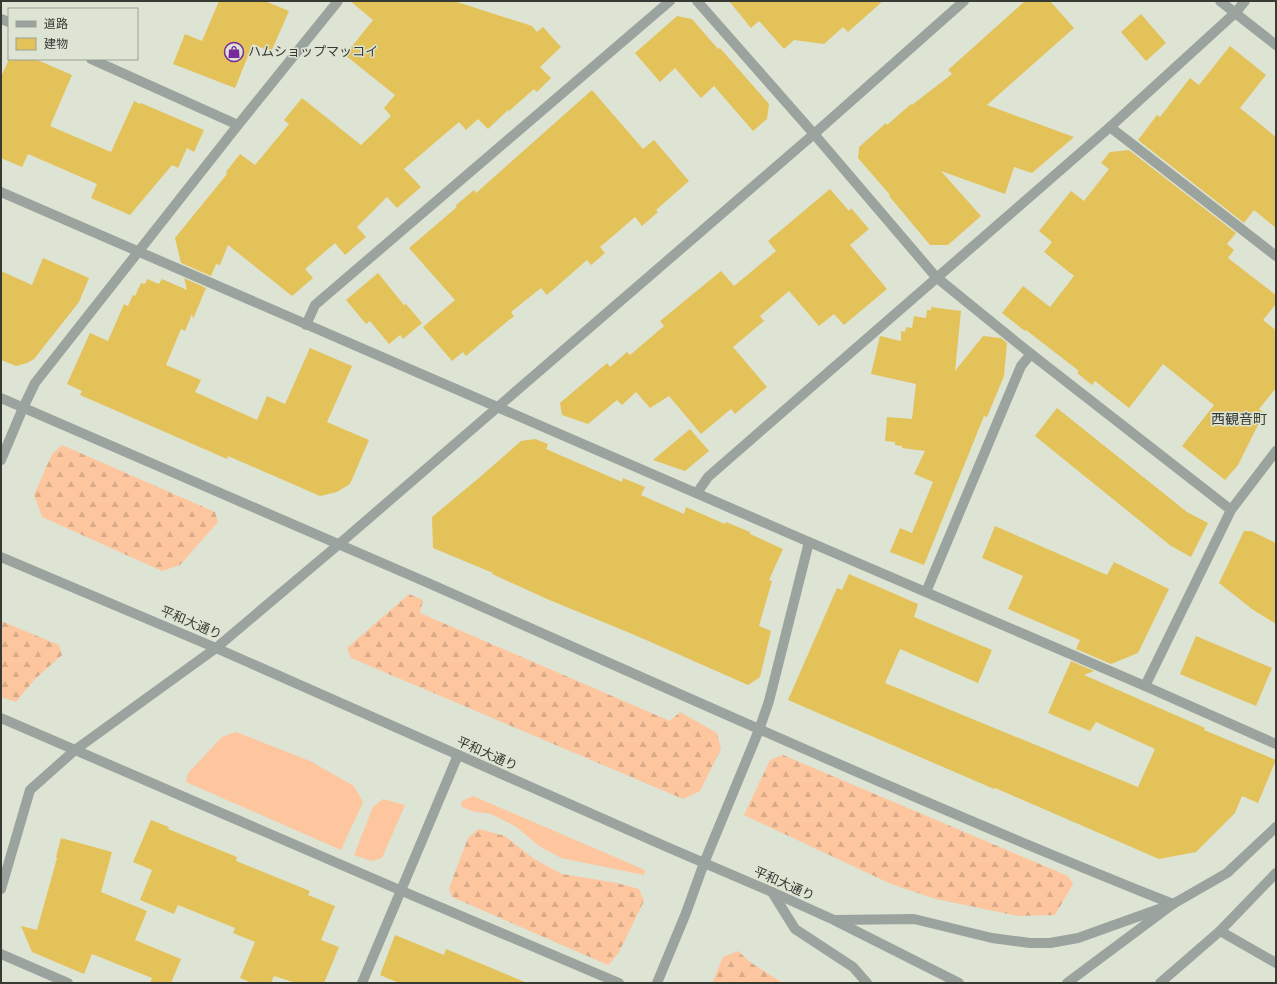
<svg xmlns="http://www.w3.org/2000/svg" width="1277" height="984" font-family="'Sofia Sans Condensed','Noto Sans JP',sans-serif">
	<defs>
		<pattern id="forest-firs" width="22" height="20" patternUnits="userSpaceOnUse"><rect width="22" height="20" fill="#fdc69f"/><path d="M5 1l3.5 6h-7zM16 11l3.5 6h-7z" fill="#d9ab89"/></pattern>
	</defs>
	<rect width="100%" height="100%" fill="#dde4d4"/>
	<g fill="#fdc69f">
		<polygon points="236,732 310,761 354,786 363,802 341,850 186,782 188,773 222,737"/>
		<polygon points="473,796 645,870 644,875 561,858 539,846 515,826 491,814 471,811 461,806 462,801"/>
		<polygon points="383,799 405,805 382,858 371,861 354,855 373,807"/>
	</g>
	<g fill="url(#forest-firs)">
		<polygon points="62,445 215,512 218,522 180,565 162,571 42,517 34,495 52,454"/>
		<polygon points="409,594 423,600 420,613 670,721 680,712 717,733 721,749 700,791 683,799 351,658 347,648"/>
		<polygon points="1,621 59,645 62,655 35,679 16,702 1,697"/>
		<polygon points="783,755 1068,876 1073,884 1055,915 1018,916 936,899 891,884 744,815 770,760"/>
		<polygon points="479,829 505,836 534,859 562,874 617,883 639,889 644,901 618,954 608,965 452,897 449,888 468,838"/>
		<polygon points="738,951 750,962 783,983 712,983 723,957"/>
	</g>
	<g fill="#e4c25a">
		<polygon points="219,1 265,1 289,11 271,52 253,44 235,88 173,64 185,34 202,41"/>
		<polygon points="350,1 454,1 532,26 537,32 543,27 561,47 540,67 551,78 537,92 534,89 509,111 508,110 488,129 478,119 466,130 459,122 404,169 421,187 397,208 387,197 357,227 366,237 345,255 335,243 305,269 313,278 292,296 228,245 220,265 216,264 211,276 181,263 175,238 227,174 226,172 240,154 255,165 289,124 284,120 302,98 361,145 391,116 384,108 395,95 345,55 373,20"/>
		<polygon points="729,1 883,1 848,32 843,27 824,44 794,40 784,49 759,21 751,28"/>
		<polygon points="1025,1 1050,1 1074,28 987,105 1074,137 1032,173 1014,167 1005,194 941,171 981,216 948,245 930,245 889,196 890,195 858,158 859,147 886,123 887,125 911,104 912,105 952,74 948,70"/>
		<polygon points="1141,14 1166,43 1146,61 1121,32"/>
		<polygon points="677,16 692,19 718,49 720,48 769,104 767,119 753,131 714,86 701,98 675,68 660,82 635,53"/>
		<polygon points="1230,46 1266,75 1240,108 1276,137 1276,228 1254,210 1244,223 1138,140 1157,115 1160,117 1190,78 1199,85"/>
		<polygon points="9,59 35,59 72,75 50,126 111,152 134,101 140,104 141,103 204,130 194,152 187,148 178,168 172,165 130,215 91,198 97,184 28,154 22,167 1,158 1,77"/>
		<polygon points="592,90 643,149 654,140 689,181 656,210 658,212 642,226 635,217 600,247 605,253 591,265 587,260 547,295 541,288 511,312 514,316 480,344 466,356 463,352 452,361 423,327 455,300 409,248 457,207 455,206 474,190 476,193"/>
		<polygon points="1129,150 1236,233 1227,244 1234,250 1228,258 1276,295 1276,304 1263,320 1276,330 1276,388 1259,409 1264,413 1238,465 1225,480 1182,446 1214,405 1163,364 1129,408 1095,381 1092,385 1077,373 1079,371 1026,330 1025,331 1002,313 1023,286 1050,307 1074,276 1044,252 1052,242 1039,231 1071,191 1084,201 1109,169 1101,163 1110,152"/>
		<polygon points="830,189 849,211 851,208 869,229 850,245 887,289 844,325 834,314 819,326 789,291 760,316 764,321 733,347 767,387 735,414 731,409 701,434 669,396 650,408 636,392 622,405 617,400 588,424 562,415 560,403 607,363 610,367 627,352 630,355 664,326 660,321 721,271 734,286 776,251 768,241"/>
		<polygon points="43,258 89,278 79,302 34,359 27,363 16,366 1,360 1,271 32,285"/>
		<polygon points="378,273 404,305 406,304 422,323 403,339 400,335 389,344 370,321 366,324 346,300"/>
		<polygon points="184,278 206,288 193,319 192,314 185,331 181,329 166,365 201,380 195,392 257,420 267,396 285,404 310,348 352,366 327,422 369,440 350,484 337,492 320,496 228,456 227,459 80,395 82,391 67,384 90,333 108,341 124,304 128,306 133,295 135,296 141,283 145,284 147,279 159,284 162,279 187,290"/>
		<polygon points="931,307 961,311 955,371 983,336 1001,338 1007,343 1004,376 987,417 984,416 924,565 890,552 900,528 912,533 933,482 914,474 925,451 902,448 902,446 895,445 895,442 885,441 887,417 912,419 916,384 871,374 880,336 901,341 901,331 905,332 906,327 912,328 914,316 926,318 927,310 931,310"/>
		<polygon points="1057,408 1187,512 1208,523 1191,557 1171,546 1035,436"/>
		<polygon points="690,429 709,451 685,471 653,460"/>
		<polygon points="535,439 548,444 546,449 622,482 623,478 645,487 641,495 684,514 686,507 725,524 726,522 750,532 750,534 783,549 769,580 772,581 759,626 771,631 760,677 748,685 637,636 547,599 492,574 493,573 433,548 432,517 480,477 521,441"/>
		<polygon points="995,526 1107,575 1114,562 1169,589 1138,653 1111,664 1076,649 1080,640 1008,609 1023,576 982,558"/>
		<polygon points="1244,531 1251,531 1276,543 1276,624 1252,609 1219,583"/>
		<polygon points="849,574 918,604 914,617 992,650 978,683 900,649 885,683 1138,787 1155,749 1096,722 1090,731 1048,713 1071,661 1094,671 1084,675 1205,728 1204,730 1276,760 1258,803 1242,796 1235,813 1196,852 1159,859 995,788 994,789 788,700 837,588 842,590"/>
		<polygon points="1196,636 1272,668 1256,706 1180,674"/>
		<polygon points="151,820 169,827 168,829 237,857 236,861 310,891 308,895 335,906 321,940 339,947 324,983 296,983 274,976 271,983 252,983 240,978 255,942 233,933 235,928 178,905 174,914 140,900 152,870 133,862"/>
		<polygon points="61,838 112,852 101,892 147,911 135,940 181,959 171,983 150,983 152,978 92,954 84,974 32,952 21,926 37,930 57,858 56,857"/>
		<polygon points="395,935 444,955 446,949 527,983 399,983 380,975"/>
	</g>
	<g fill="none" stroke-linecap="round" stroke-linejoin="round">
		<g stroke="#9ba39e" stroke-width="10">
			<polyline points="697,1 814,134 936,277 1031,354 1231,510"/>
			<polyline points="1,19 9,22"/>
			<polyline points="91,59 238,125"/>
			<polyline points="1110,127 1276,256"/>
			<polyline points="1,192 809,542 1145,686 1276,744"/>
			<polyline points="306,325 315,305 670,1"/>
			<path d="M 1,398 C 140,459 280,518 419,579 C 670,689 919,803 1173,904"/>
			<polyline points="1,460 23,408 35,383 238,125 338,1"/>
			<polyline points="697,493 708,477 1110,127 1235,13 1245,1"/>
			<polyline points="926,592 1021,366 1031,354"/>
			<polyline points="1145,686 1231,510 1276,451"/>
			<polyline points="1,718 402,891 619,983"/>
			<polyline points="1220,931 1276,963"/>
			<polyline points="1,954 68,983"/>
			<polyline points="362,983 458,755"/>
			<polyline points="657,983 686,913 704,863 759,730 769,701 809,542"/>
		</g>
		<g stroke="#9ba39e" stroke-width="10">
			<polyline points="1220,1 1276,45"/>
			<polyline points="1,557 216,648 667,847 772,892 834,920 959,983"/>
			<polyline points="1,889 30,790 75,750 216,648 338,545 814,134 964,1"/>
			<polyline points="772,892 795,929 853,967 867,983"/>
			<polyline points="836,920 914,919 992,938 1030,943 1050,943 1078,938 1173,904"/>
			<polyline points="1067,983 1173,904 1227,873 1276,827"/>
			<polyline points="1160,983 1220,931 1276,873"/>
		</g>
	</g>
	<defs>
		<g id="shop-ring" transform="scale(1)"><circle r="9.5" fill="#dde4d4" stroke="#78299b" stroke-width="1.5"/><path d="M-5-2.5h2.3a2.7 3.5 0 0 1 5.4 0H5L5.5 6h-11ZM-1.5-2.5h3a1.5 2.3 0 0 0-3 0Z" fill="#78299b"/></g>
	</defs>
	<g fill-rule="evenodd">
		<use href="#shop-ring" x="234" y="52"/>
	</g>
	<g text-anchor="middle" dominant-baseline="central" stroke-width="3" stroke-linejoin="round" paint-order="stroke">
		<g font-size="13" fill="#373933" stroke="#dde4d4" text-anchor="start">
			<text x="248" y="52">ハムショップマッコイ</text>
		</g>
		<g font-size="13" fill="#373933" stroke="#dde4d4">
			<text transform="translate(191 623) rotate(23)">平和大通り</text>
			<text transform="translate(487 754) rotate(24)">平和大通り</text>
			<text transform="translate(784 884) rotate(24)">平和大通り</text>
		</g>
		<g font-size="14" fill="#373933" stroke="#dde4d4">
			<text x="1239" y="419">西観音町</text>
		</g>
	</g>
	<rect width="1277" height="984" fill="none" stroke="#373933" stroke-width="4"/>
	<rect x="8" y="8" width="130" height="52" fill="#dde4d4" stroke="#9ba094"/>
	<rect x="16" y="21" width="20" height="6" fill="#9ba39e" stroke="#9ba094"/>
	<text x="44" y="28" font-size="12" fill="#373933">道路</text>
	<rect x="16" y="38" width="20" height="12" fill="#e4c25a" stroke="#9ba094"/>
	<text x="44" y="48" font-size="12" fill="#373933">建物</text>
</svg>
